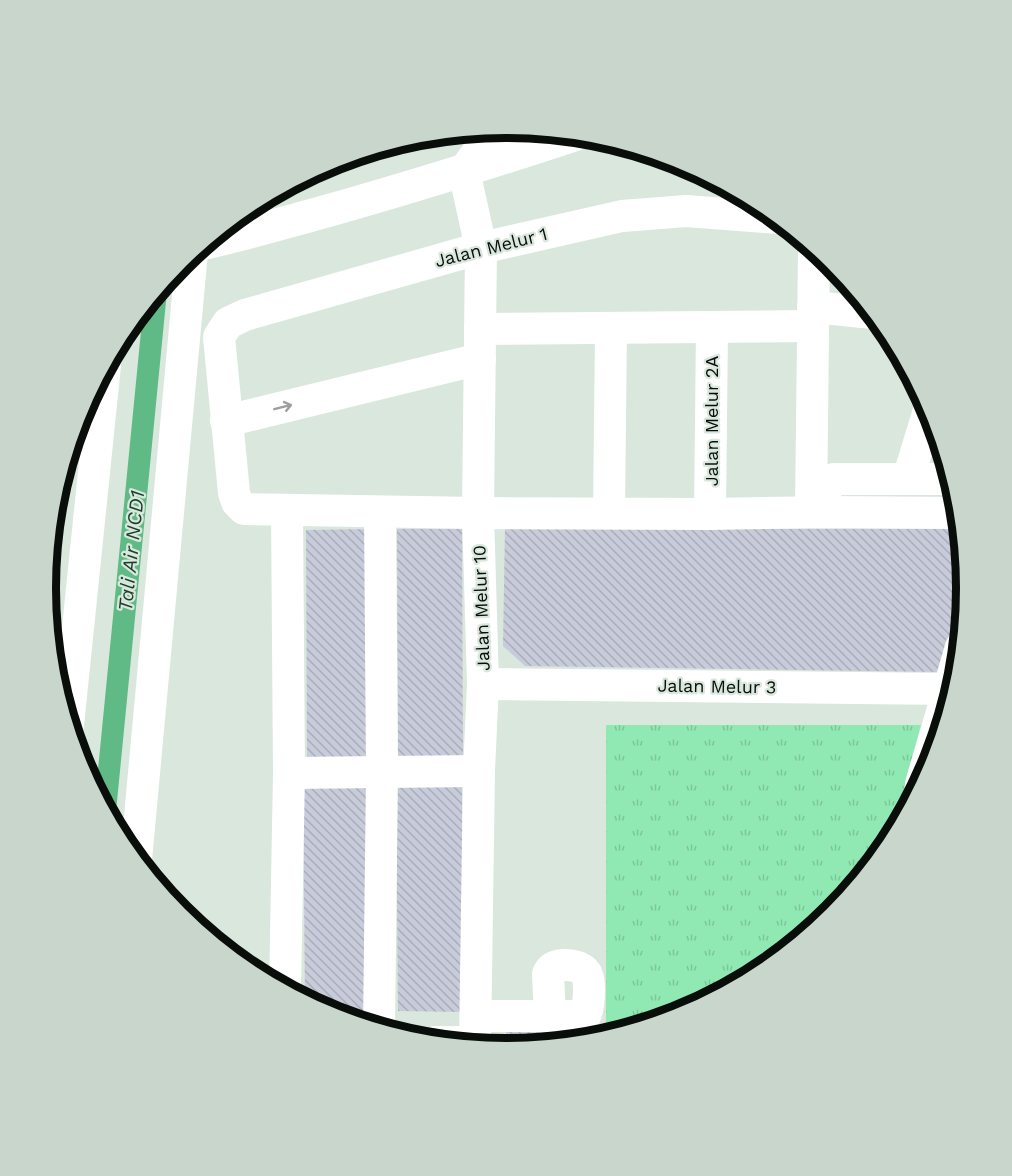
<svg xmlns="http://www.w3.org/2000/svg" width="1012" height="1176" font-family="'Work Sans',sans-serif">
	<defs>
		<pattern id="park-tufts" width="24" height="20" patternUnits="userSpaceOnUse" patternTransform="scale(1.5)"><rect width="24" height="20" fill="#90e9b2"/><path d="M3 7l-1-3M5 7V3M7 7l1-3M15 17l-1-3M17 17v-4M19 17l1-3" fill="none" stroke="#7bc798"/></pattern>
		<pattern id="building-back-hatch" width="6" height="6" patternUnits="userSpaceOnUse" patternTransform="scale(1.5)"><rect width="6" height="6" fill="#c8cbd9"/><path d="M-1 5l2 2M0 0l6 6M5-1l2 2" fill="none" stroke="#aaadb9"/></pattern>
	</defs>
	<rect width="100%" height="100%" fill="#d9e7dd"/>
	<polygon fill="url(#park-tufts)" points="606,725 921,725 888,846 832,914 762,971 682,1014 606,1037"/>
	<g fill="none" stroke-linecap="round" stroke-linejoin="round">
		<polyline stroke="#5fba85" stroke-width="22" points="105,811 156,291"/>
	</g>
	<g fill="url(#building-back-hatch)">
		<polygon points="371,529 373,761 307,759 306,530"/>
		<polygon points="397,529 462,529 463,760 398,759"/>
		<polygon points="505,529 961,529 965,572 941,672 525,666 503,646"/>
		<polygon points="462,781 463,1012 398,1011 396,782"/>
		<polygon points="369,782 370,1014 328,1013 305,1001 303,783"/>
		<polygon points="506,1032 619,1033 596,1040 506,1049"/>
	</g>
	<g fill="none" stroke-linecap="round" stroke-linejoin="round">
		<g stroke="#fff" stroke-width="32">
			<polyline points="778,218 686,211 622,216 481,248 245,315 228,323 219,337 234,493 237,502 244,509 478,513 710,514 826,512 960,513"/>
			<polyline points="813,307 873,313"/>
			<polyline points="480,329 813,326"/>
			<polyline points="226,421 480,359"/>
			<polyline points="908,479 930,407"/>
			<polyline points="811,512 814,247"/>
			<path d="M 826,512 C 826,500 822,483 834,479 L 952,479"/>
			<polyline points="609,513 611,328"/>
			<polyline points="710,514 712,328"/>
			<polyline points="483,684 950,689"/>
			<polyline points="68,725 105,365"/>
			<polyline points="289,773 479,771"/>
			<polyline points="921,784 961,647"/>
			<polyline points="136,860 192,252"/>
			<polyline points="285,990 289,773 287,510"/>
			<path d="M 476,1016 L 585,1016 C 589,1009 591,979 586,973 C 581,965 563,963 554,967 C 550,969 550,970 548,974 L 550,1016"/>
			<polyline points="379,1029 382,773 380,512"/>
			<polyline points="435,1042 475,1042"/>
			<polyline points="475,1046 479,771 483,684 478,513 481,248 464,171 495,128"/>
		</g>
		<path stroke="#fff" stroke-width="33" d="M 202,244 C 329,213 453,175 577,134"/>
	</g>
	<defs><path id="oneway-shaft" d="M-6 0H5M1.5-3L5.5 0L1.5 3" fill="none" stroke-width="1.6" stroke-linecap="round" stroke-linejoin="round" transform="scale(1.5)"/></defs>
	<use stroke="#9d9f9d" href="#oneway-shaft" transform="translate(283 407) rotate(-14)"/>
	<g text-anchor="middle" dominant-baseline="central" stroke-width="4.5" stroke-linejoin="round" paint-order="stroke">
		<g font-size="18" fill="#0a0e0b" stroke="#d9e7dd">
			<text transform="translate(491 247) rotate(-14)">Jalan Melur 1</text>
			<text transform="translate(711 421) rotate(-90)">Jalan Melur 2A</text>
			<text transform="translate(481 608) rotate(-92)">Jalan Melur 10</text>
			<text transform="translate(717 686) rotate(1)">Jalan Melur 3</text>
		</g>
		<g font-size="20" font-style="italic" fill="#193f29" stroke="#d9e7dd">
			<text transform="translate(131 551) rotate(-84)">Tali Air NCD1</text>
		</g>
	</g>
	<path d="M0 0H1012V1176H0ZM56 588a450 450 0 1 1 900 0a450 450 0 1 1-900 0Z" fill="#c8d6cc" fill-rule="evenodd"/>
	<path fill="none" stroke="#0a0e0b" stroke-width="8" d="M56 588a450 450 0 1 1 900 0a450 450 0 1 1-900 0Z"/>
</svg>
